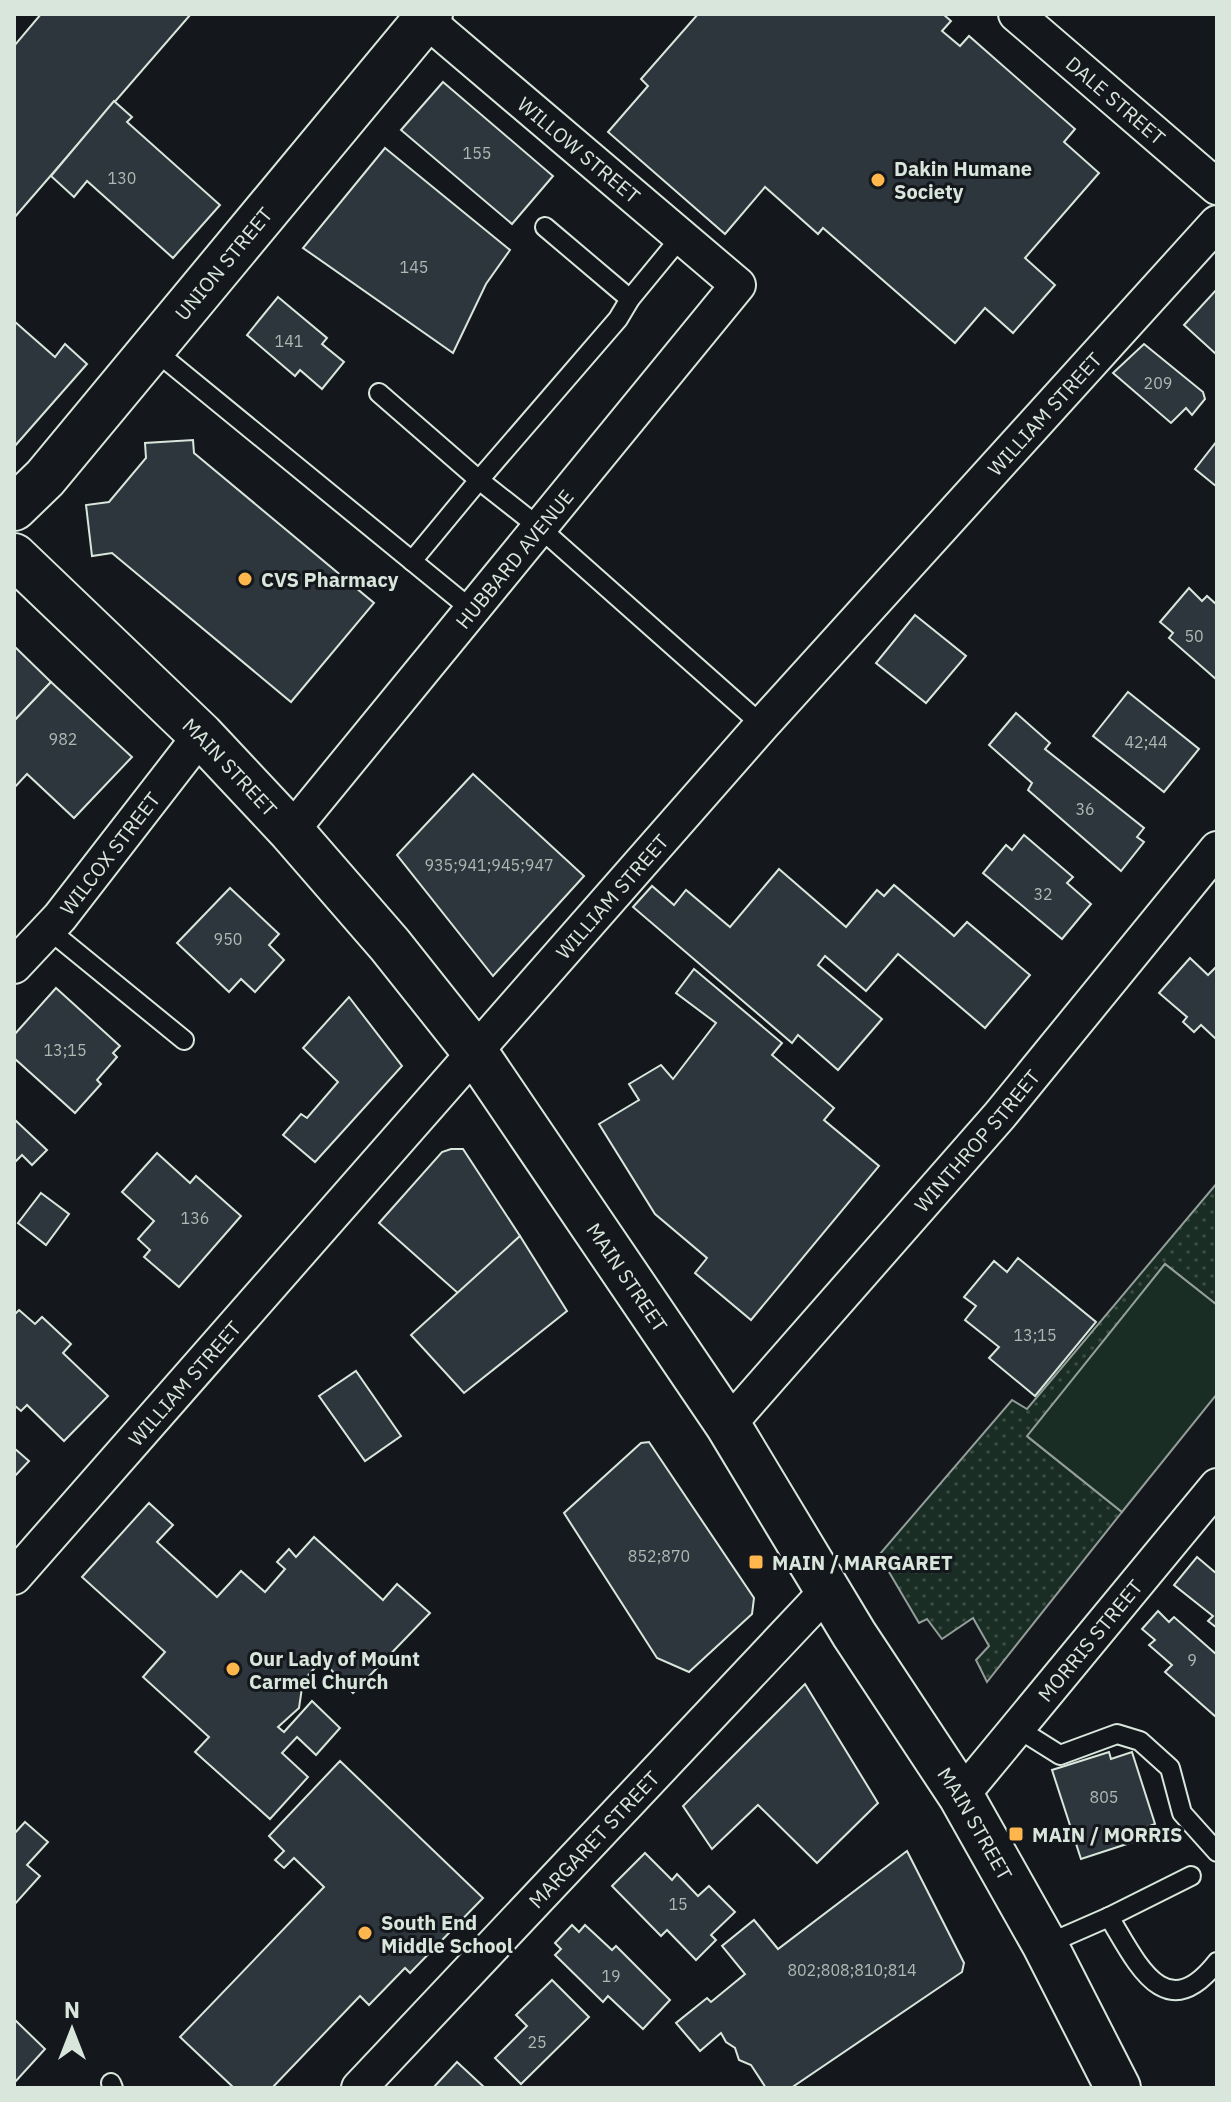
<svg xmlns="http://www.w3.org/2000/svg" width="1231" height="2102" font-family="'IBM Plex Sans',sans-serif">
	<defs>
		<pattern id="grass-dots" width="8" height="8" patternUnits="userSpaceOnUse" patternTransform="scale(2)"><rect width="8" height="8" fill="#1a2d24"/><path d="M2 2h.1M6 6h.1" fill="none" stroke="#3b4b43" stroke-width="1.8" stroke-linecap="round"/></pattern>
	</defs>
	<rect width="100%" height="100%" fill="#14181c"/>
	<polygon fill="url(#grass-dots)" stroke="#939e99" stroke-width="2" points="1217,1183 1217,1305 1165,1264 1028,1437 1122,1512 987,1682 976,1660 989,1646 973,1618 942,1639 927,1619 919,1623 879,1555 1012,1400 1027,1409"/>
	<polygon fill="#1a2d24" stroke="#939e99" stroke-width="2" points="1165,1264 1217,1305 1217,1394 1122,1512 1027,1436"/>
	<g fill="#2c363c" stroke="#d8e6dc" stroke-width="2">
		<polygon points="41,14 191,14 14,218 14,46"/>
		<polygon points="698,14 943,14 951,21 942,31 960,46 969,36 1075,129 1064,142 1099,173 1025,258 1055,285 1013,333 985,308 955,343 823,228 818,234 765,187 725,234 608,132 648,86 641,79"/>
		<polygon points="443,82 553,176 512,224 401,130"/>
		<polygon points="114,101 132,117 127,122 220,205 173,258 87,181 74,197 51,176"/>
		<polygon points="385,148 510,250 486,284 453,353 303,248"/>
		<polygon points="1217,289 1217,355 1184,325"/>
		<polygon points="278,297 327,338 322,344 344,362 322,389 300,370 295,376 247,335"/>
		<polygon points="14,321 55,357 65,344 87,364 14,447"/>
		<polygon points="1144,344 1203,392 1205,399 1192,415 1186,408 1171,423 1113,373"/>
		<polygon points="193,440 194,453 374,603 291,702 112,553 92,556 86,505 109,502 146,458 145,443"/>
		<polygon points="1217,441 1217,487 1195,469"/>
		<polygon points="1189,588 1202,601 1207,596 1217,605 1217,680 1169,638 1173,633 1160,622"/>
		<polygon points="915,615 966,656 926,703 876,663"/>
		<polygon points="14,646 51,682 14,721"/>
		<polygon points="51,682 132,757 74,818 27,774 14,788 14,721"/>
		<polygon points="1128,692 1199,749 1164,792 1093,736"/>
		<polygon points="1016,713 1050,743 1045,749 1144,828 1137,837 1144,842 1121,871 1028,790 1032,783 989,745"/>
		<polygon points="473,774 584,876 493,976 397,855"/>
		<polygon points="1024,835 1073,877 1067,883 1091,904 1062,939 983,873 1006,845 1012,850"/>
		<polygon points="779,869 846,927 877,890 884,896 894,885 954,936 967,922 1030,975 985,1028 898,954 866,991 825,956 818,965 882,1019 838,1070 798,1035 792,1043 633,907 652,886 674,905 686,890 730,927"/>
		<polygon points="230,888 279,934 269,945 284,960 255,992 241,979 229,992 177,943"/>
		<polygon points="1190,958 1208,975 1217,966 1217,1040 1201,1025 1194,1032 1183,1022 1187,1017 1159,993"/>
		<polygon points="694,969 782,1043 772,1055 834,1108 824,1120 879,1166 751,1320 695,1273 707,1258 655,1214 599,1124 639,1100 629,1084 661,1065 673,1079 716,1023 676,993"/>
		<polygon points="56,988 120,1046 113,1053 117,1057 97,1080 101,1084 75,1113 14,1058 14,1035"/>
		<polygon points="349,997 402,1066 315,1162 283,1135 301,1114 307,1118 338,1082 303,1048"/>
		<polygon points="14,1119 47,1150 32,1165 22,1155 14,1163"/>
		<polygon points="451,1149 463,1149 520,1236 459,1294 379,1223 442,1152"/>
		<polygon points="157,1153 190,1183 196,1176 241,1216 179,1287 144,1257 150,1250 138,1239 154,1221 122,1192"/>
		<polygon points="41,1193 69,1214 46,1245 18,1223"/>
		<polygon points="520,1236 567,1311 464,1393 411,1335"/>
		<polygon points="1018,1258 1096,1322 1035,1396 989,1358 999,1347 965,1320 976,1306 964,1297 994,1261 1007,1272"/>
		<polygon points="19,1310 35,1324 42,1317 71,1344 63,1353 108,1396 64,1441 27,1405 21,1411 14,1405 14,1315"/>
		<polygon points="356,1371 401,1436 365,1461 319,1396"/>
		<polygon points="649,1442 754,1598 752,1614 689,1672 657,1658 564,1513 641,1443"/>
		<polygon points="14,1448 29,1461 14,1477"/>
		<polygon points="149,1503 173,1525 157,1542 217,1597 241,1571 265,1592 285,1569 277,1562 289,1549 296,1557 314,1537 383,1600 397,1584 430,1613 353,1693 322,1660 303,1681 299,1708 278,1727 284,1732 312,1701 340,1728 316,1755 297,1737 282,1753 308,1777 270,1819 195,1752 209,1737 143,1677 165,1652 82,1577"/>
		<polygon points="1197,1557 1217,1574 1217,1628 1208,1621 1213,1616 1174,1585"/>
		<polygon points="1158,1611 1169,1622 1174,1617 1217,1655 1216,1717 1165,1672 1172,1665 1149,1645 1155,1640 1142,1629"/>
		<polygon points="805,1684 878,1803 817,1863 758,1805 712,1849 683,1806"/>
		<polygon points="1109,1752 1111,1759 1132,1752 1155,1824 1136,1831 1139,1840 1081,1859 1052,1770"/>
		<polygon points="340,1761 483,1898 410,1973 405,1968 369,2005 360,1996 272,2088 234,2088 180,2037 324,1887 294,1858 284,1868 275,1860 284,1851 269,1836"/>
		<polygon points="25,1822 48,1842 27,1865 40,1876 14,1905 14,1834"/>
		<polygon points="907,1851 964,1963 962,1972 791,2088 766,2088 751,2065 739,2060 735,2048 726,2042 721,2033 700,2051 676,2023 707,1998 711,2002 745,1974 722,1946 754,1920 778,1949"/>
		<polygon points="645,1853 672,1880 677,1874 698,1896 709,1886 735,1912 711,1935 716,1940 696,1960 667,1930 661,1936 612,1886"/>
		<polygon points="572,1925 579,1932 585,1925 612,1950 616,1946 670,2000 643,2029 608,1996 603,2002 555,1955 561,1949 555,1943"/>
		<polygon points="552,1980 589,2017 521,2084 495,2058 527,2026 516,2015"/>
		<polygon points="14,2019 45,2049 15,2082 14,2081"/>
		<polygon points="457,2062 485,2088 433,2088"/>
	</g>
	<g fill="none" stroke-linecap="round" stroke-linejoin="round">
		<g stroke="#d8e6dc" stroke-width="22">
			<g id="lane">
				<polyline points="545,227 630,299"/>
				<polyline points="681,237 630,299 618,319 479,480 540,528 762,725"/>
				<polyline points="153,349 472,610"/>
				<polyline points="379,393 479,480 412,561"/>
				<polyline points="48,929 184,1040"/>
				<polyline points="1017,1728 1060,1755 1117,1734 1140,1741 1170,1768 1182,1813 1217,1852"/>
				<path d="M 1109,1917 C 1137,1963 1165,2028 1217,1962"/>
				<polyline points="1045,1945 1109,1917 1191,1876"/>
				<polyline points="111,2083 113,2088"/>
			</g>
		</g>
		<g stroke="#d8e6dc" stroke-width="38">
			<g id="street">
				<path id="s1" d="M 1016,14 L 1217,187"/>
				<path id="s2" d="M 291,831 L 738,285 L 425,19"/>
				<path id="s3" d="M 14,966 L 60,917 L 201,735"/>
				<path id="s4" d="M 728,1425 L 1000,1115 L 1217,849"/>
				<path id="s5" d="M 14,1577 L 762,725 L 1217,223"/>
				<path id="s6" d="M 961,1796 L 1217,1486"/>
				<path id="s7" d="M 359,2088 L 828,1590"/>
			</g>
		</g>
		<g stroke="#d8e6dc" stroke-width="48">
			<g id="secondary">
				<path id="s8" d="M 14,508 L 45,478 L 430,14"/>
			</g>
		</g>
		<g stroke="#d8e6dc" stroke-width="48">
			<g id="primary">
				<path id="s9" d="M 14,556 L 201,735 L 291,831 L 390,945 L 475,1052 L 728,1425 L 854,1634 L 961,1796 L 1045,1945 L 1118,2088"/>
			</g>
		</g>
		<use href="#lane" stroke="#14181c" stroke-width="18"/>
		<use href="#street" stroke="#14181c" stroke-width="34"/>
		<use href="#secondary" stroke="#14181c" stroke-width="44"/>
		<use href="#primary" stroke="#14181c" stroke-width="44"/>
	</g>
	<g fill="#ffb74d" stroke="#14181c" stroke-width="3">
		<circle cx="878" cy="180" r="8"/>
		<circle cx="245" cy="579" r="8"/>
		<rect x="748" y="1554" width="16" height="16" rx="4"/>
		<circle cx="233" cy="1669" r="8"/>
		<rect x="1008" y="1826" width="16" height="16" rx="4"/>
		<circle cx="365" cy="1933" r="8"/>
	</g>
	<g text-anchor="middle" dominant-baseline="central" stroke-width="6" stroke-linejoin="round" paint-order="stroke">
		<g font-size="16" fill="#adbab4">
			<text x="477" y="153">155</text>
			<text x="122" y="178">130</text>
			<text x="414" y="267">145</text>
			<text x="289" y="341">141</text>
			<text x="1158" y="383">209</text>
			<text x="1194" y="636">50</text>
			<text x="63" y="739">982</text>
			<text x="1146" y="742">42;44</text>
			<text x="1085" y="809">36</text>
			<text x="489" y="865">935;941;945;947</text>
			<text x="1043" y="894">32</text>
			<text x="228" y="939">950</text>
			<text x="65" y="1050">13;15</text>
			<text x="195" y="1218">136</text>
			<text x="1035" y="1335">13;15</text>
			<text x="659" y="1556">852;870</text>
			<text x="1192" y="1660">9</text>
			<text x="1104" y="1797">805</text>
			<text x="678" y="1904">15</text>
			<text x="852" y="1970">802;808;810;814</text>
			<text x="611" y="1976">19</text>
			<text x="537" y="2042">25</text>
		</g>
		<g font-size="20" fill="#d8e6dc" stroke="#14181c">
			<text stroke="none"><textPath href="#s1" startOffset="132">DALE STREET</textPath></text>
			<text transform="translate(579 150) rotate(40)">WILLOW STREET</text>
			<text stroke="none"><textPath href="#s8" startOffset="322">UNION STREET</textPath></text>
			<text stroke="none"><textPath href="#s5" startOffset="1554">WILLIAM STREET</textPath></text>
			<text stroke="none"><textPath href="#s2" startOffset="352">HUBBARD AVENUE</textPath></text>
			<text stroke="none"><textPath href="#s9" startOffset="302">MAIN STREET</textPath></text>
			<text stroke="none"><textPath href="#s3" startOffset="148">WILCOX STREET</textPath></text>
			<text stroke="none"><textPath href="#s5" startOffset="906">WILLIAM STREET</textPath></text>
			<text stroke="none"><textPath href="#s4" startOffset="378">WINTHROP STREET</textPath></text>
			<text stroke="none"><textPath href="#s9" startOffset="950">MAIN STREET</textPath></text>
			<text stroke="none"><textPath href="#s5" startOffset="258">WILLIAM STREET</textPath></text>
			<text stroke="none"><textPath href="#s6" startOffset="202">MORRIS STREET</textPath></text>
			<text stroke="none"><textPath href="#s9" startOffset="1598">MAIN STREET</textPath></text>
			<text stroke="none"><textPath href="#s7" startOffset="342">MARGARET STREET</textPath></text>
		</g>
		<g font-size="20" font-weight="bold" fill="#d8e6dc" stroke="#14181c" text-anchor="start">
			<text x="894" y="168">Dakin Humane<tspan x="894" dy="23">Society</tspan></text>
			<text x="261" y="579">CVS Pharmacy</text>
			<text x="772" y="1562">MAIN / MARGARET</text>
			<text x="249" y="1658">Our Lady of Mount<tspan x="249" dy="23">Carmel Church</tspan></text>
			<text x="1032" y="1834">MAIN / MORRIS</text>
			<text x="381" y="1922">South End<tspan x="381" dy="23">Middle School</tspan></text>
		</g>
	</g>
	<rect width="1231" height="2102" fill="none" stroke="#d8e6dc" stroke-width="32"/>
	<g transform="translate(72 2030)" stroke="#14181c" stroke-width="6" paint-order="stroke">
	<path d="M0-6L14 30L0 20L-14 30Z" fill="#d8e6dc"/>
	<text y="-12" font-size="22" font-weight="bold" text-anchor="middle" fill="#d8e6dc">N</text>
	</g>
</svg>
